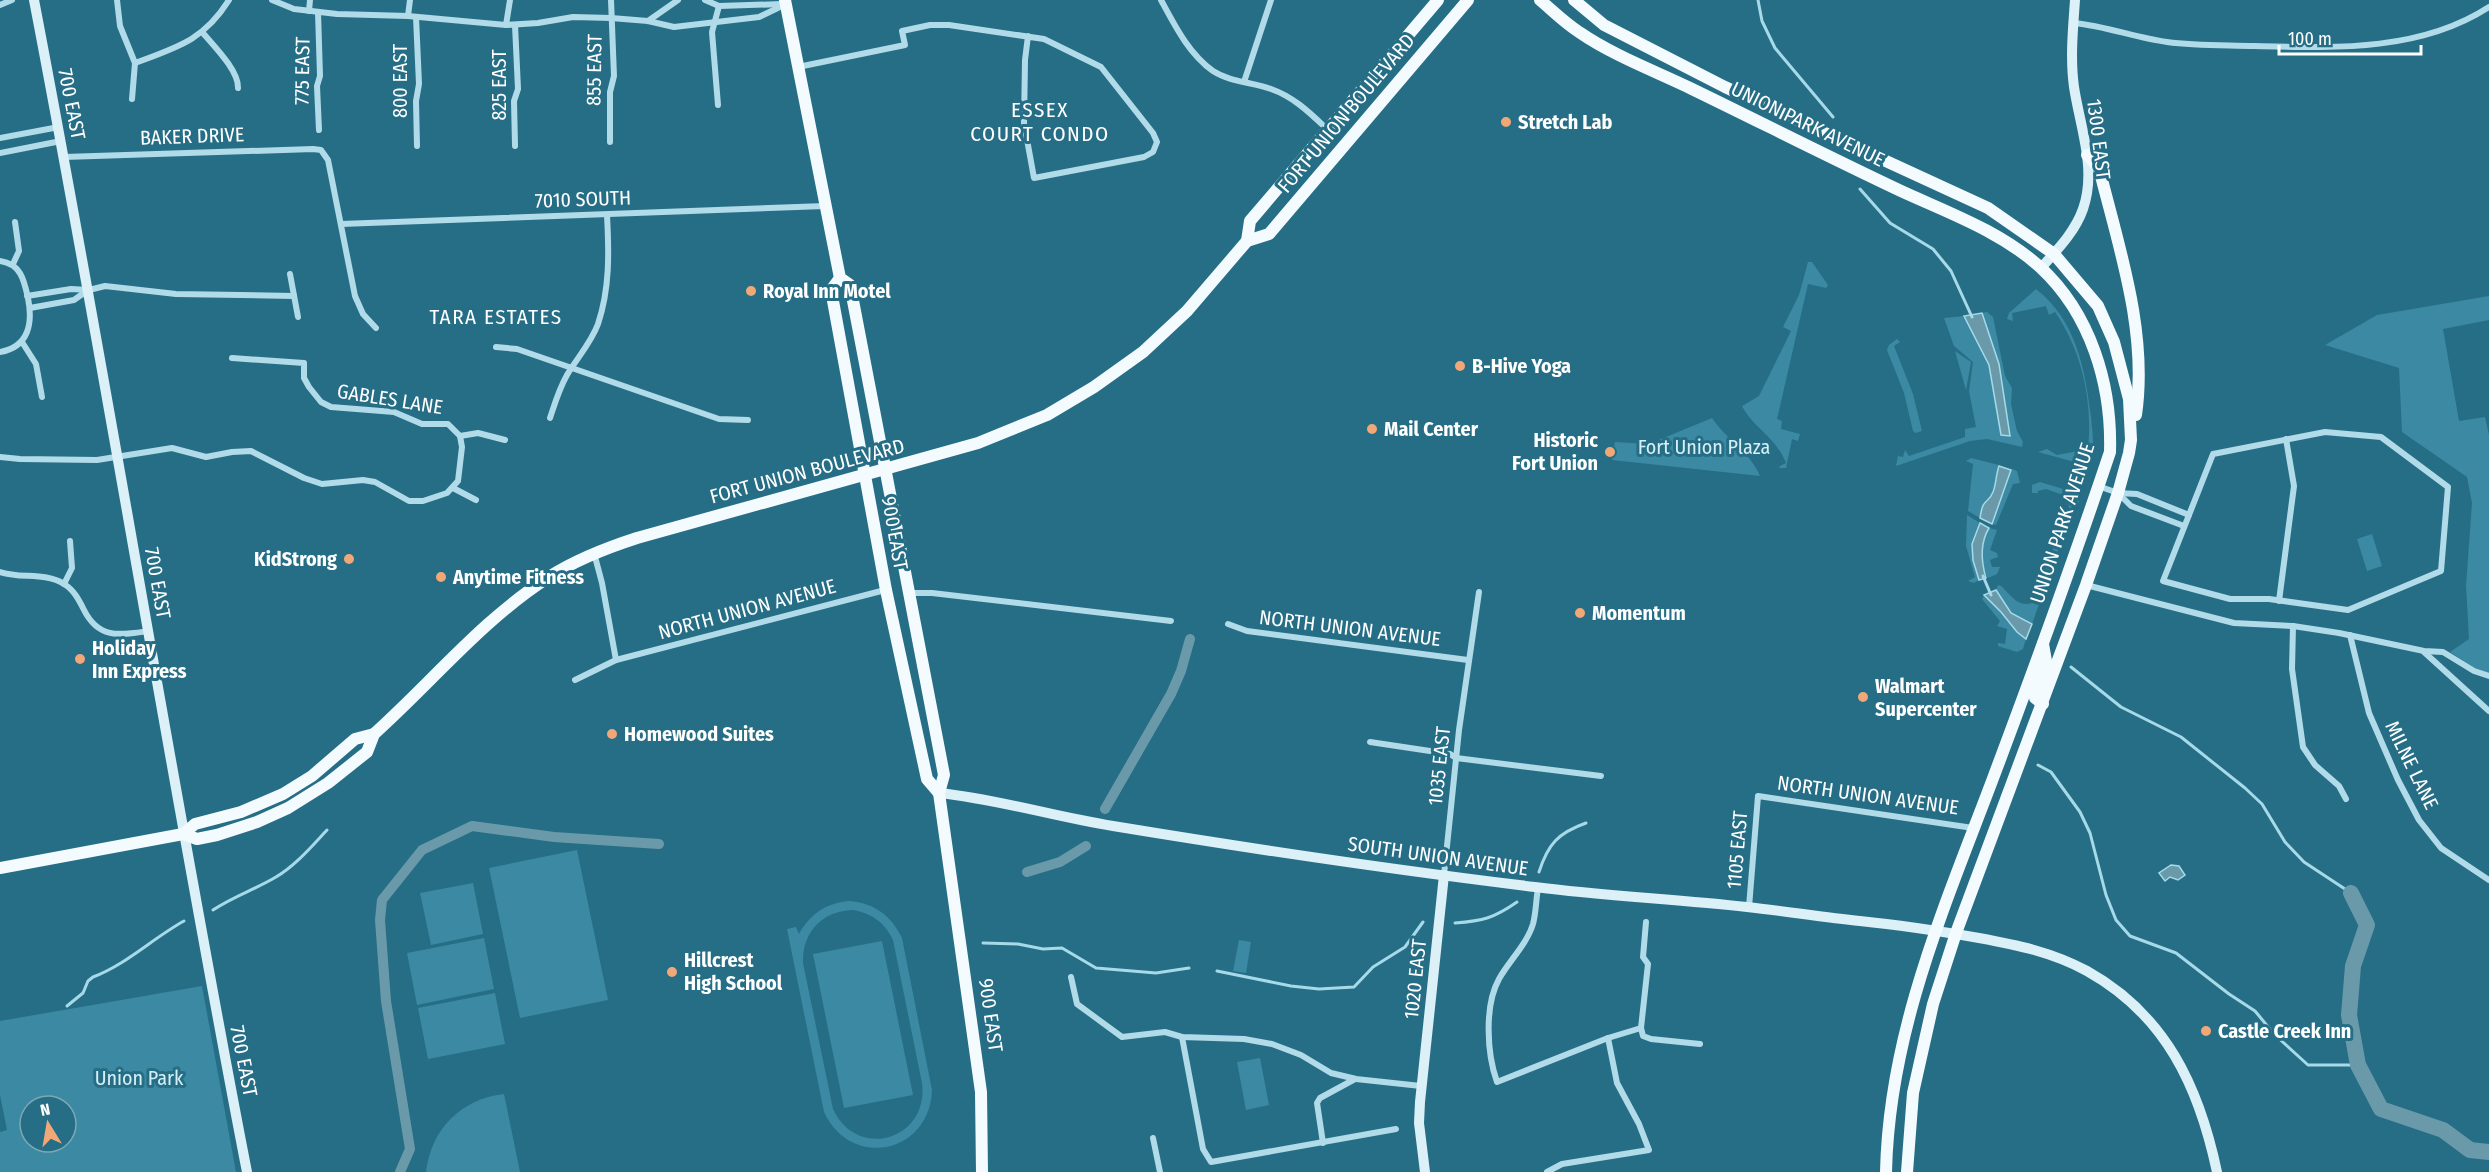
<svg xmlns="http://www.w3.org/2000/svg" width="2489" height="1172" font-family="'Fira Sans Condensed',sans-serif">
	<rect width="100%" height="100%" fill="#266e86"/>
	<g fill="#3b89a3" fill-rule="evenodd">
		<path d="M 1808,262 L 1812,262 L 1828,285 L 1826,288 L 1808,284 L 1777,419 L 1782,421 L 1781,429 L 1800,434 L 1798,441 L 1792,439 L 1786,468 L 1779,468 L 1780,466 L 1786,463 C 1775,436 1755,430 1742,406 L 1759,396 L 1791,331 L 1783,327 L 1799,295 Z"/>
		<path d="M 2036,289 C 2076,320 2085,369 2091,417 C 2092,430 2095,446 2091,458 L 2082,464 L 2038,452 L 2047,449 L 2057,455 L 2088,449 C 2093,402 2082,351 2055,312 L 2049,315 L 2046,306 L 2012,313 L 2013,321 L 2007,319 L 2009,313 Z"/>
		<polygon points="2489,296 2489,320 2443,329 2459,421 2485,417 2489,435 2489,673 2474,668 2450,652 2469,639 2466,586 2472,503 2467,477 2402,432 2399,368 2325,345 2377,315"/>
		<polygon points="1987,312 1993,317 2005,376 2012,388 2011,404 2017,431 2023,442 2022,447 1987,439 1970,441 1896,466 1898,456 1903,457 1905,450 1909,456 1965,437 1965,429 1976,427 1969,391 1973,362 1954,346 1944,318 1964,316 1989,365 2001,435 2008,430 1999,364 1982,313"/>
		<polygon points="1897,339 1900,342 1894,346 1913,394 1922,431 1916,433 1913,431 1904,393 1887,350 1889,345"/>
		<polygon points="1955,351 1971,362 1966,390"/>
		<path d="M 1712,418 C 1726,439 1751,453 1760,476 L 1612,460 L 1615,442 L 1649,444 Z"/>
		<path d="M 1971,458 L 1999,465 C 1997,471 1994,490 1992,493 C 1984,507 1983,499 1980,518 L 1968,511 L 1973,464 L 1966,461 Z"/>
		<polygon points="2012,469 2017,471 2020,483 2013,484 1996,525 1992,524"/>
		<polygon points="2040,482 2070,491 2079,497 2076,497 2074,503 2072,498 2046,489 2038,491 2038,493 2032,493 2032,485"/>
		<path d="M 2067,499 L 2070,500 L 2073,508 L 2075,507 L 2078,499 L 2079,503 L 2072,511 L 2032,624 L 2011,613 L 1996,590 L 1998,585 L 2001,586 C 2010,594 2018,608 2032,603 L 2069,507 Z"/>
		<polygon points="1967,515 1980,523 1972,544 1973,560 1979,580 1974,583 1968,581 1975,577 1966,546"/>
		<path d="M 1989,528 L 1997,530 L 1990,550 L 1997,553 L 1998,557 L 1990,560 L 1992,567 L 2000,567 L 1997,574 L 1988,578 C 1979,564 1981,542 1989,528 Z"/>
		<polygon points="2372,534 2382,566 2367,571 2357,539"/>
		<polygon points="1984,595 2001,612 2017,632 2026,639 2023,649 2017,652 1998,646 1998,643 2005,644 2007,629 1997,626 2000,621 1982,599"/>
		<polygon points="577,850 608,1000 520,1018 489,868"/>
		<polygon points="473,883 483,934 431,945 420,893"/>
		<path d="M 849,901 C 874,903 891,915 902,938 L 932,1090 C 930,1154 851,1170 824,1112 L 787,929 L 796,927 L 799,934 C 810,914 826,903 849,901 ZM 854,910 C 873,914 885,923 893,940 L 922,1083 C 929,1140 857,1161 833,1109 L 803,963 C 802,932 823,910 854,910 Z"/>
		<polygon points="484,938 494,989 417,1005 407,953"/>
		<polygon points="1239,940 1251,942 1246,973 1233,971"/>
		<polygon points="882,941 913,1095 844,1108 813,954"/>
		<path d="M 202,986 L 236,1172 L 0,1172 L 0,1132 L 7,1130 L 0,1095 L 0,1021 ZM 30,1106 L 66,1106 L 66,1142 L 30,1142 Z"/>
		<polygon points="495,993 505,1044 428,1059 418,1008"/>
		<polygon points="1260,1058 1269,1105 1246,1110 1237,1062"/>
		<path d="M 504,1094 L 520,1172 L 426,1172 C 431,1129 461,1099 504,1094 Z"/>
	</g>
	<g fill="#6a9aaa" stroke="#a6dae9" stroke-width="1.5">
		<polygon points="1982,313 1999,364 2010,436 2001,435 1989,365 1964,316"/>
		<path d="M 1999,466 L 2011,470 L 1992,524 L 1980,518 C 1983,496 1988,505 1993,492 C 1996,485 1996,474 1999,466 Z"/>
		<path d="M 1980,523 L 1989,528 C 1980,543 1981,561 1986,578 L 1979,580 L 1973,560 L 1972,544 Z"/>
		<polygon points="1996,590 2011,613 2032,624 2026,639 2017,632 2001,612 1984,595"/>
		<polygon points="2171,865 2179,866 2185,875 2178,880 2170,877 2165,881 2159,873"/>
	</g>
	<g fill="none" stroke-linecap="round" stroke-linejoin="round">
		<g stroke="#a6dae9" stroke-width="3">
			<polyline points="1758,0 1762,21 1775,48 1833,117"/>
			<polyline points="1860,189 1890,223 1933,249 1951,271 1972,317"/>
			<polyline points="1983,576 1991,595"/>
			<polyline points="2071,667 2121,707 2181,737 2245,788 2262,804 2285,842 2304,862 2351,893"/>
			<polyline points="2038,765 2051,772 2080,812 2090,833 2106,895 2116,920 2130,936 2176,953 2229,994 2255,1011 2274,1034 2308,1065 2358,1065"/>
			<path d="M 1539,872 C 1548,844 1558,833 1586,823"/>
			<path d="M 213,910 C 234,896 254,890 276,877 C 296,865 311,847 327,830"/>
			<path d="M 1455,923 C 1483,921 1494,918 1517,902"/>
			<polyline points="983,943 1018,944 1043,949 1062,948 1096,968 1156,973 1189,968"/>
			<polyline points="1217,971 1291,986 1319,989 1354,987 1373,967 1405,947 1423,922"/>
			<path d="M 67,1006 L 83,993 L 88,981 L 93,977 C 127,964 153,938 184,921"/>
		</g>
		<g stroke="#6a9aaa" stroke-width="10">
			<polyline points="1105,809 1171,694 1181,671 1190,639"/>
			<polyline points="1027,872 1060,862 1086,846"/>
			<polyline points="400,1172 410,1149 386,1001 380,920 382,900 422,850 472,826 554,837 659,844"/>
		</g>
		<polyline stroke="#6a9aaa" stroke-width="16" points="2351,893 2367,925 2353,966 2349,1015 2358,1065 2381,1109 2443,1130 2470,1150 2489,1152"/>
		<g stroke="#b1dbe8" stroke-width="6">
			<polyline points="117,0 120,26 135,63 132,99"/>
			<polyline points="272,0 294,9 337,14 408,16 506,25 538,23 573,17 611,18 648,21 674,27 759,17 786,4"/>
			<polyline points="705,0 719,6 782,4"/>
			<path d="M 1161,0 C 1175,26 1189,54 1213,71 C 1230,82 1252,82 1271,89 C 1294,97 1310,113 1327,129"/>
			<polyline points="0,5 12,0"/>
			<polyline points="309,11 310,0"/>
			<polyline points="318,12 320,76 317,86 319,130"/>
			<polyline points="408,16 410,0"/>
			<polyline points="416,17 419,84 416,101 417,146"/>
			<polyline points="648,21 678,0"/>
			<path d="M 2074,23 C 2106,26 2136,38 2167,42 C 2196,46 2226,45 2254,46 C 2333,48 2420,52 2489,7"/>
			<polyline points="506,25 510,0"/>
			<polyline points="515,25 518,89 514,101 515,146"/>
			<path d="M 203,33 C 214,46 239,71 238,88"/>
			<path d="M 135,63 C 178,47 204,40 229,0"/>
			<polyline points="798,67 905,45 902,31 930,25 949,25 1044,39 1101,67 1153,133 1157,142 1153,152 1144,157 1034,178 1024,123 1025,60 1028,36"/>
			<polyline points="1244,82 1271,0"/>
			<polyline points="718,105 712,32 719,6"/>
			<polyline points="0,138 59,127"/>
			<polyline points="610,142 610,92 614,76 611,0"/>
			<polyline points="0,153 61,141"/>
			<polyline points="64,157 313,149 321,150 328,160 355,296 363,314 376,328"/>
			<polyline points="341,224 825,206"/>
			<path d="M 0,261 C 21,264 24,280 28,298 C 33,323 29,347 0,352"/>
			<polyline points="13,264 19,251 15,222"/>
			<polyline points="290,274 298,317"/>
			<polyline points="27,296 71,289 89,290 105,286 176,294 294,296"/>
			<polyline points="30,308 74,300 88,290"/>
			<polyline points="22,342 36,364 42,397"/>
			<polyline points="496,347 517,349 719,419 748,420"/>
			<path d="M 550,418 C 555,403 559,389 567,375 C 577,358 591,343 598,324 C 610,288 609,252 607,215"/>
			<polygon points="2325,432 2381,437 2448,487 2441,571 2348,610 2269,599 2230,599 2163,581 2213,454"/>
			<polyline points="460,436 478,433 505,440"/>
			<polyline points="0,457 20,459 97,460 172,448 206,457 232,452 251,451 304,478 322,484 363,480 375,482 409,501 423,501 447,493 458,481 462,447 460,436 448,424 422,424 394,412 331,407 321,402 309,387 304,378 304,363 232,358"/>
			<polyline points="2098,486 2118,493 2137,494 2189,515"/>
			<polyline points="453,488 476,500"/>
			<polyline points="2118,493 2131,506 2184,526"/>
			<polyline points="594,553 602,583 616,660"/>
			<path d="M 0,572 C 21,579 45,572 64,584 C 74,590 79,600 84,610 C 99,640 121,635 149,631"/>
			<polyline points="64,584 72,568 70,541"/>
			<polyline points="2086,585 2234,623 2293,626 2339,633 2424,651 2443,652 2474,671 2489,676"/>
			<polyline points="908,593 932,593 1171,621"/>
			<polyline points="2279,601 2294,486 2286,439"/>
			<polyline points="1228,624 1247,631 1468,660"/>
			<polyline points="2293,626 2292,669 2303,747 2315,765 2339,786 2346,799"/>
			<polyline points="2350,635 2369,713 2398,780 2419,820 2441,848 2489,880"/>
			<polyline points="2424,652 2489,711"/>
			<polyline points="575,680 616,660 885,590"/>
			<polyline points="1370,742 1450,754 1456,758 1601,776"/>
			<polyline points="1444,875 1459,730 1479,592"/>
			<path d="M 1538,888 C 1536,900 1536,913 1533,924 C 1527,944 1509,961 1499,979 C 1484,1006 1487,1054 1497,1082 L 1608,1038 L 1641,1028"/>
			<polyline points="1749,907 1758,796 1973,828"/>
			<polyline points="1646,922 1643,957 1648,964 1641,1028 1643,1036 1651,1039 1700,1044"/>
			<polyline points="1071,977 1077,1004 1122,1037 1165,1032 1182,1037 1244,1039 1272,1044 1301,1055 1331,1073 1356,1079 1421,1086"/>
			<polyline points="1182,1037 1203,1149 1211,1162 1396,1129"/>
			<polyline points="1153,1138 1160,1172"/>
			<polyline points="1323,1143 1317,1103 1320,1098 1355,1079"/>
			<polyline points="1547,1172 1562,1164 1649,1150 1639,1124 1617,1083 1608,1038"/>
		</g>
		<g stroke="#dbf0f7" stroke-width="10">
			<path d="M 34,0 C 109,390 171,782 247,1172"/>
			<path d="M 2041,268 C 2057,250 2075,232 2083,209 C 2097,169 2080,127 2074,87 C 2070,58 2073,29 2075,0"/>
			<path d="M 939,793 C 998,799 1055,817 1113,826 C 1253,849 1394,870 1535,887 C 1605,896 1676,899 1747,907 C 1784,911 1822,917 1860,921 C 1900,925 1939,931 1979,938 C 2017,945 2052,952 2087,971 C 2166,1015 2199,1087 2217,1172"/>
			<polyline points="1425,1172 1419,1123 1420,1102 1444,875"/>
		</g>
		<g stroke="#f4fbfe" stroke-width="12">
			<polyline points="785,0 840,278 850,285 944,775 939,793 981,1092 982,1172"/>
			<path d="M 1540,0 C 1553,11 1565,23 1579,32 C 1614,56 1655,71 1692,89 C 1762,123 1831,158 1901,191 C 1949,213 2000,231 2040,267 C 2091,314 2112,385 2110,452 C 2073,562 2033,672 1992,781 C 1944,908 1889,1033 1886,1172"/>
			<polyline points="1574,0 1604,25 1725,87 1988,208 2054,254 2098,306 2114,342 2129,399 2131,440 2129,453 2118,493 2086,585 1956,933 1933,1004 1913,1093 1907,1172"/>
			<path d="M 2087,155 L 2099,168 C 2119,248 2148,332 2136,415"/>
			<polyline points="1247,241 1250,221 1438,0"/>
			<polyline points="840,278 831,290 886,590 927,779 939,793"/>
			<polyline points="2043,704 2035,698 2035,694 2046,661 2043,644"/>
			<path d="M 183,834 L 197,839 L 217,835 L 257,822 L 288,808 L 328,783 L 367,752 L 374,734 C 432,682 483,619 549,577 C 577,559 606,548 637,538 L 978,443 L 1047,415 L 1094,387 L 1143,352 L 1187,311 L 1247,241 L 1269,234 L 1468,0"/>
			<polyline points="0,868 183,834 195,824 241,812 283,794 312,776 355,739 374,734"/>
		</g>
	</g>
	<g fill="#f1a877" stroke="#266e86" stroke-width="2">
		<circle cx="1506" cy="122" r="6"/>
		<circle cx="751" cy="291" r="6"/>
		<circle cx="1460" cy="366" r="6"/>
		<circle cx="1372" cy="429" r="6"/>
		<circle cx="1610" cy="452" r="6"/>
		<circle cx="349" cy="559" r="6"/>
		<circle cx="441" cy="577" r="6"/>
		<circle cx="1580" cy="613" r="6"/>
		<circle cx="80" cy="659" r="6"/>
		<circle cx="1863" cy="697" r="6"/>
		<circle cx="612" cy="734" r="6"/>
		<circle cx="672" cy="972" r="6"/>
		<circle cx="2206" cy="1031" r="6"/>
	</g>
	<g text-anchor="middle" dominant-baseline="central" stroke-width="6" stroke-linejoin="round" paint-order="stroke">
		<g font-size="20" fill="#fff" stroke="#266e86">
			<text transform="translate(594 70) rotate(-89)">855 EAST</text>
			<text transform="translate(302 71) rotate(-89)">775 EAST</text>
			<text transform="translate(400 81) rotate(-90)">800 EAST</text>
			<text transform="translate(499 85) rotate(-90)">825 EAST</text>
			<text transform="translate(72 104) rotate(79)">700 EAST</text>
			<text transform="translate(1346 113) rotate(-50)">FORT UNION BOULEVARD</text>
			<text transform="translate(1808 124) rotate(26)">UNION PARK AVENUE</text>
			<text transform="translate(192 136) rotate(-2)">BAKER DRIVE</text>
			<text transform="translate(2099 139) rotate(83)">1300 EAST</text>
			<text transform="translate(583 199) rotate(-2)">7010 SOUTH</text>
			<text transform="translate(390 399) rotate(9)">GABLES LANE</text>
			<text transform="translate(807 471) rotate(-15)">FORT UNION BOULEVARD</text>
			<text transform="translate(2062 523) rotate(-72)">UNION PARK AVENUE</text>
			<text transform="translate(895 533) rotate(80)">900 EAST</text>
			<text transform="translate(158 583) rotate(80)">700 EAST</text>
			<text transform="translate(747 609) rotate(-15)">NORTH UNION AVENUE</text>
			<text transform="translate(1350 628) rotate(7)">NORTH UNION AVENUE</text>
			<text transform="translate(2412 765) rotate(64)">MILNE LANE</text>
			<text transform="translate(1439 766) rotate(-84)">1035 EAST</text>
			<text transform="translate(1868 795) rotate(8)">NORTH UNION AVENUE</text>
			<text transform="translate(1737 850) rotate(-85)">1105 EAST</text>
			<text transform="translate(1438 856) rotate(8)">SOUTH UNION AVENUE</text>
			<text transform="translate(1415 979) rotate(-84)">1020 EAST</text>
			<text transform="translate(991 1015) rotate(82)">900 EAST</text>
			<text transform="translate(244 1061) rotate(79)">700 EAST</text>
		</g>
		<g font-size="20" font-weight="bold" fill="#fff" stroke="#266e86" text-anchor="start">
			<text x="1518" y="122">Stretch Lab</text>
			<text x="763" y="291">Royal Inn Motel</text>
			<text x="1472" y="366">B-Hive Yoga</text>
			<text x="1384" y="429">Mail Center</text>
			<text x="1598" y="440" text-anchor="end">Historic<tspan x="1598" dy="23">Fort Union</tspan></text>
			<text x="337" y="559" text-anchor="end">KidStrong</text>
			<text x="453" y="577">Anytime Fitness</text>
			<text x="1592" y="613">Momentum</text>
			<text x="92" y="648">Holiday<tspan x="92" dy="23">Inn Express</tspan></text>
			<text x="1875" y="686">Walmart<tspan x="1875" dy="23">Supercenter</tspan></text>
			<text x="624" y="734">Homewood Suites</text>
			<text x="684" y="960">Hillcrest<tspan x="684" dy="23">High School</tspan></text>
			<text x="2218" y="1031">Castle Creek Inn</text>
		</g>
		<g font-size="20" fill="#d5eff6" stroke="#266e86">
			<text x="1704" y="447">Fort Union Plaza</text>
			<text x="139" y="1078">Union Park</text>
		</g>
		<g font-size="21" letter-spacing="1.5" fill="#fff" stroke="#266e86">
			<text x="1040" y="110">ESSEX<tspan x="1040" dy="24">COURT CONDO</tspan></text>
			<text x="496" y="317">TARA ESTATES</text>
		</g>
	</g>
	<g transform="translate(48 1124) rotate(349)"><circle r="28" fill="#266e86" stroke="#7da8b6" stroke-width="1.5"/>
	<path d="M0-4.5L10 22L0 15L-10 22Z" fill="#f1a877"/>
	<text y="-9" font-size="16" font-weight="bold" text-anchor="middle" fill="#ffffff">N</text>
	</g>
	<path d="M2279 45v9h142v-9" fill="none" stroke="#ffffff" stroke-width="3"/>
	<text x="2288" y="45" font-size="18" fill="#ffffff" stroke="#266e86" stroke-width="4.5" paint-order="stroke">100 m</text>
</svg>
